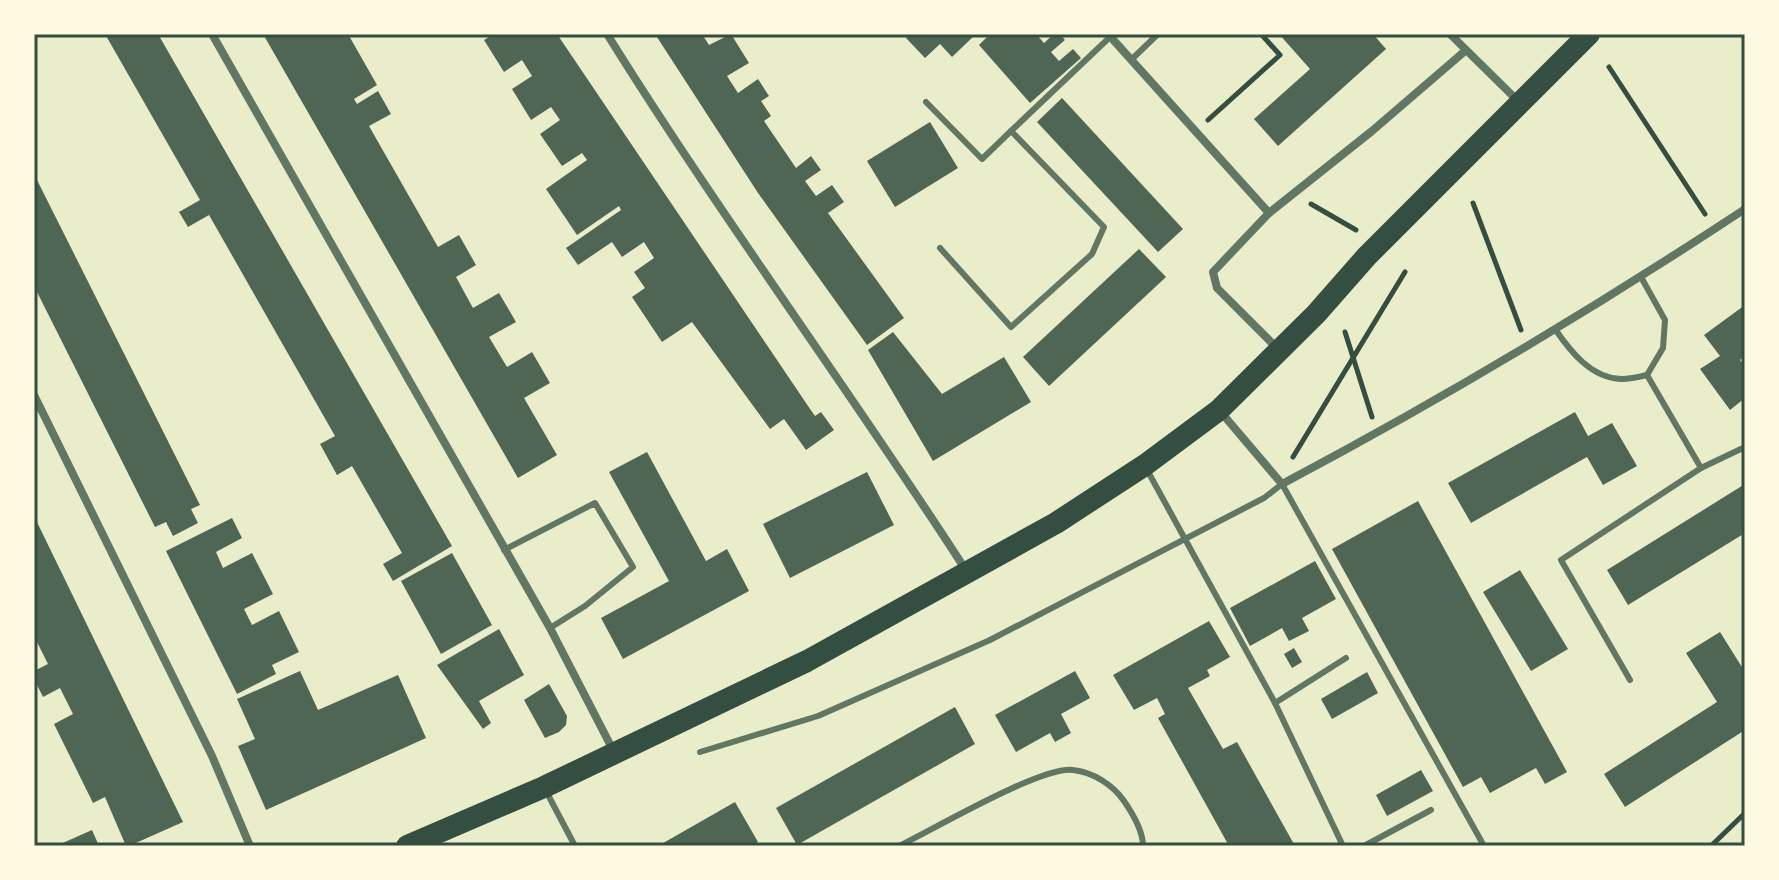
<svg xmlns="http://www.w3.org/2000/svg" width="1779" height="880" font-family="Inter,sans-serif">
	<rect width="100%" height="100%" fill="#e9edc9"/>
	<g fill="#4f6655">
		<polygon points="105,34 158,34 452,546 393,581 383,564 402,553 352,466 337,475 320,444 335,436 209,215 188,227 179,212 200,200"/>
		<polygon points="263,34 348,34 377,85 354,99 357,104 378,91 391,114 369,126 438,247 459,235 476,265 456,277 473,308 499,293 516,322 489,337 507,367 532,352 550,383 524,398 557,455 518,478"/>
		<polygon points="494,34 557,34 806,403 815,416 821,412 834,430 806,450 784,419 770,429 692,322 662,342 632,297 645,288 634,272 654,258 644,242 622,257 612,242 578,265 566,248 621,210 619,206 577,235 546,189 587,160 582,153 562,166 540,134 560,120 551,107 531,120 512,89 532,76 522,60 504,72 484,40"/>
		<polygon points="655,34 702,34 709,45 731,34 749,63 727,76 738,93 758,79 769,96 761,101 771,116 764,121 796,168 811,156 821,170 805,181 816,196 832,185 844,202 828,213 904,318 867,345 758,193"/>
		<polygon points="910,34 976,34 952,57 940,44 925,58 906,38"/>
		<polygon points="984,34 1036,34 1044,43 1054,34 1060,34 1065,40 1051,52 1059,61 1073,49 1081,58 1030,103 979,45 987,37"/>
		<polygon points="1279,34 1373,34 1386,49 1278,146 1254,119 1310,69"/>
		<polygon points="1062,98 1183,229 1158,252 1037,122"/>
		<polygon points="930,122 958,168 895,207 867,161"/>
		<polygon points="34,174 200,505 191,509 198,523 173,536 166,522 155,527 34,286"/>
		<polygon points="1139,249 1166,277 1049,386 1023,357"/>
		<polygon points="1745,305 1745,356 1740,360 1745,367 1745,398 1730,410 1700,369 1720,356 1704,335"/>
		<polygon points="893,332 942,394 1004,357 1031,402 933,461 868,350"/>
		<polygon points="1575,412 1588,436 1612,423 1637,466 1603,485 1587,457 1471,523 1448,483"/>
		<polygon points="647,452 706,561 727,549 749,591 623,659 601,618 669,581 609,472"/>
		<polygon points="867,472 894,525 790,578 763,524"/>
		<polygon points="1745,484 1745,533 1628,605 1607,570"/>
		<polygon points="1418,501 1567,772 1545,784 1536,768 1490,793 1481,777 1463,787 1332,549"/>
		<polygon points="34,516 183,822 129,846 126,846 105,797 93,803 54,724 73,714 60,688 43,697 34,679 34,671 48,664 34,636"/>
		<polygon points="232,518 242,538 216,552 223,568 252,553 273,594 244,609 252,625 279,611 299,652 272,665 276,674 237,694 166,551"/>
		<polygon points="452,553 492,625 441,654 401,581"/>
		<polygon points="1315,561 1336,599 1302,618 1309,631 1289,641 1282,628 1250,646 1230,608"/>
		<polygon points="1520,570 1568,649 1531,671 1483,592"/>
		<polygon points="1209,621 1230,657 1207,670 1210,676 1188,688 1223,749 1237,742 1295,846 1229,846 1158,718 1165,714 1157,698 1134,710 1113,675"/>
		<polygon points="499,629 524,675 479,701 491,723 483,729 437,665"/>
		<polygon points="1720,632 1745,672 1745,730 1625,807 1604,774 1717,702 1686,653"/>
		<polygon points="1294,648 1302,662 1292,668 1284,654"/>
		<polygon points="300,671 318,710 398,675 426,738 266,810 238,746 255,739 237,699"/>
		<polygon points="1075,671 1090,698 1061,714 1071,733 1055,742 1050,733 1016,752 995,715"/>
		<polygon points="1367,672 1378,693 1332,719 1321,699"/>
		<polygon points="549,684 567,716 566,725 559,732 545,738 524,700"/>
		<polygon points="955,707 975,744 797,845 776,808"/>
		<polygon points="1421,770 1433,791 1387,816 1376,795"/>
		<polygon points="735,802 758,842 750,846 658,846"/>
		<polygon points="92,830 99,846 56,846"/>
	</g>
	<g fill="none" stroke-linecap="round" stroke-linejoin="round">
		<g stroke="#344e41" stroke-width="5">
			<polyline points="1609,67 1705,214"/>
			<polyline points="1208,120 1280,55 1261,34"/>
			<polyline points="1473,203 1521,330"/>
			<polyline points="1311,204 1356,230"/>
			<polyline points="1345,332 1372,417"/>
			<polyline points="1293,457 1405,272"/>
			<polyline points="1711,846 1745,813"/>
		</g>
		<g stroke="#617663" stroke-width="6">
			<polyline points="1131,60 1158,34"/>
			<polyline points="926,102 982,159 1011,131"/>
			<polyline points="940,248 1011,327 1092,254 1104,227 1011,131 1110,37"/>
			<polyline points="1641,277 1665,320 1663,348 1647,375"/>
			<path d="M 1555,329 C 1570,351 1591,378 1621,379 C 1629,379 1639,377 1647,375"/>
			<polyline points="1146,468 1275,703 1343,846"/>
			<polyline points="1701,468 1745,447"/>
			<polyline points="504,550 595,503 633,567 585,606 550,628"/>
			<polyline points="1630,680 1561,560 1701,468 1647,375"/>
			<polyline points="1275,703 1346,658"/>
			<polyline points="700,752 818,716 990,640 1264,498 1282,484 1484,846"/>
			<polyline points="546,791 575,846"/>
			<path d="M 899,846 C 934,829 1041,766 1073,770 C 1093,772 1113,785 1124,801 C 1133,814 1143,831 1143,846"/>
			<polyline points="1364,846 1431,810"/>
		</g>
		<g stroke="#617663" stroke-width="8">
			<polyline points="212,34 550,628 614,752"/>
			<path d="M 607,34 C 721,217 850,390 967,572"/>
			<polyline points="1108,34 1269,213"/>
			<polyline points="1450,34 1519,102"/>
			<polyline points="1278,349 1217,288 1213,272 1269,213 1372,131 1465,51"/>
			<polyline points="34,395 212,756 250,846"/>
			<path d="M 1220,411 L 1282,484 C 1441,400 1595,308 1745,209"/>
		</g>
		<polyline stroke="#344e41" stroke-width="22" points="407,846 544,787 807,661 1056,523 1145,465 1219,410 1316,314 1367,256 1589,34"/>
	</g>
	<rect width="1779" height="880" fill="none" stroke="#fefae0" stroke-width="72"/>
	<rect x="36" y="36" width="1707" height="808" fill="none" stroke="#344e41" stroke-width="3"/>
</svg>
